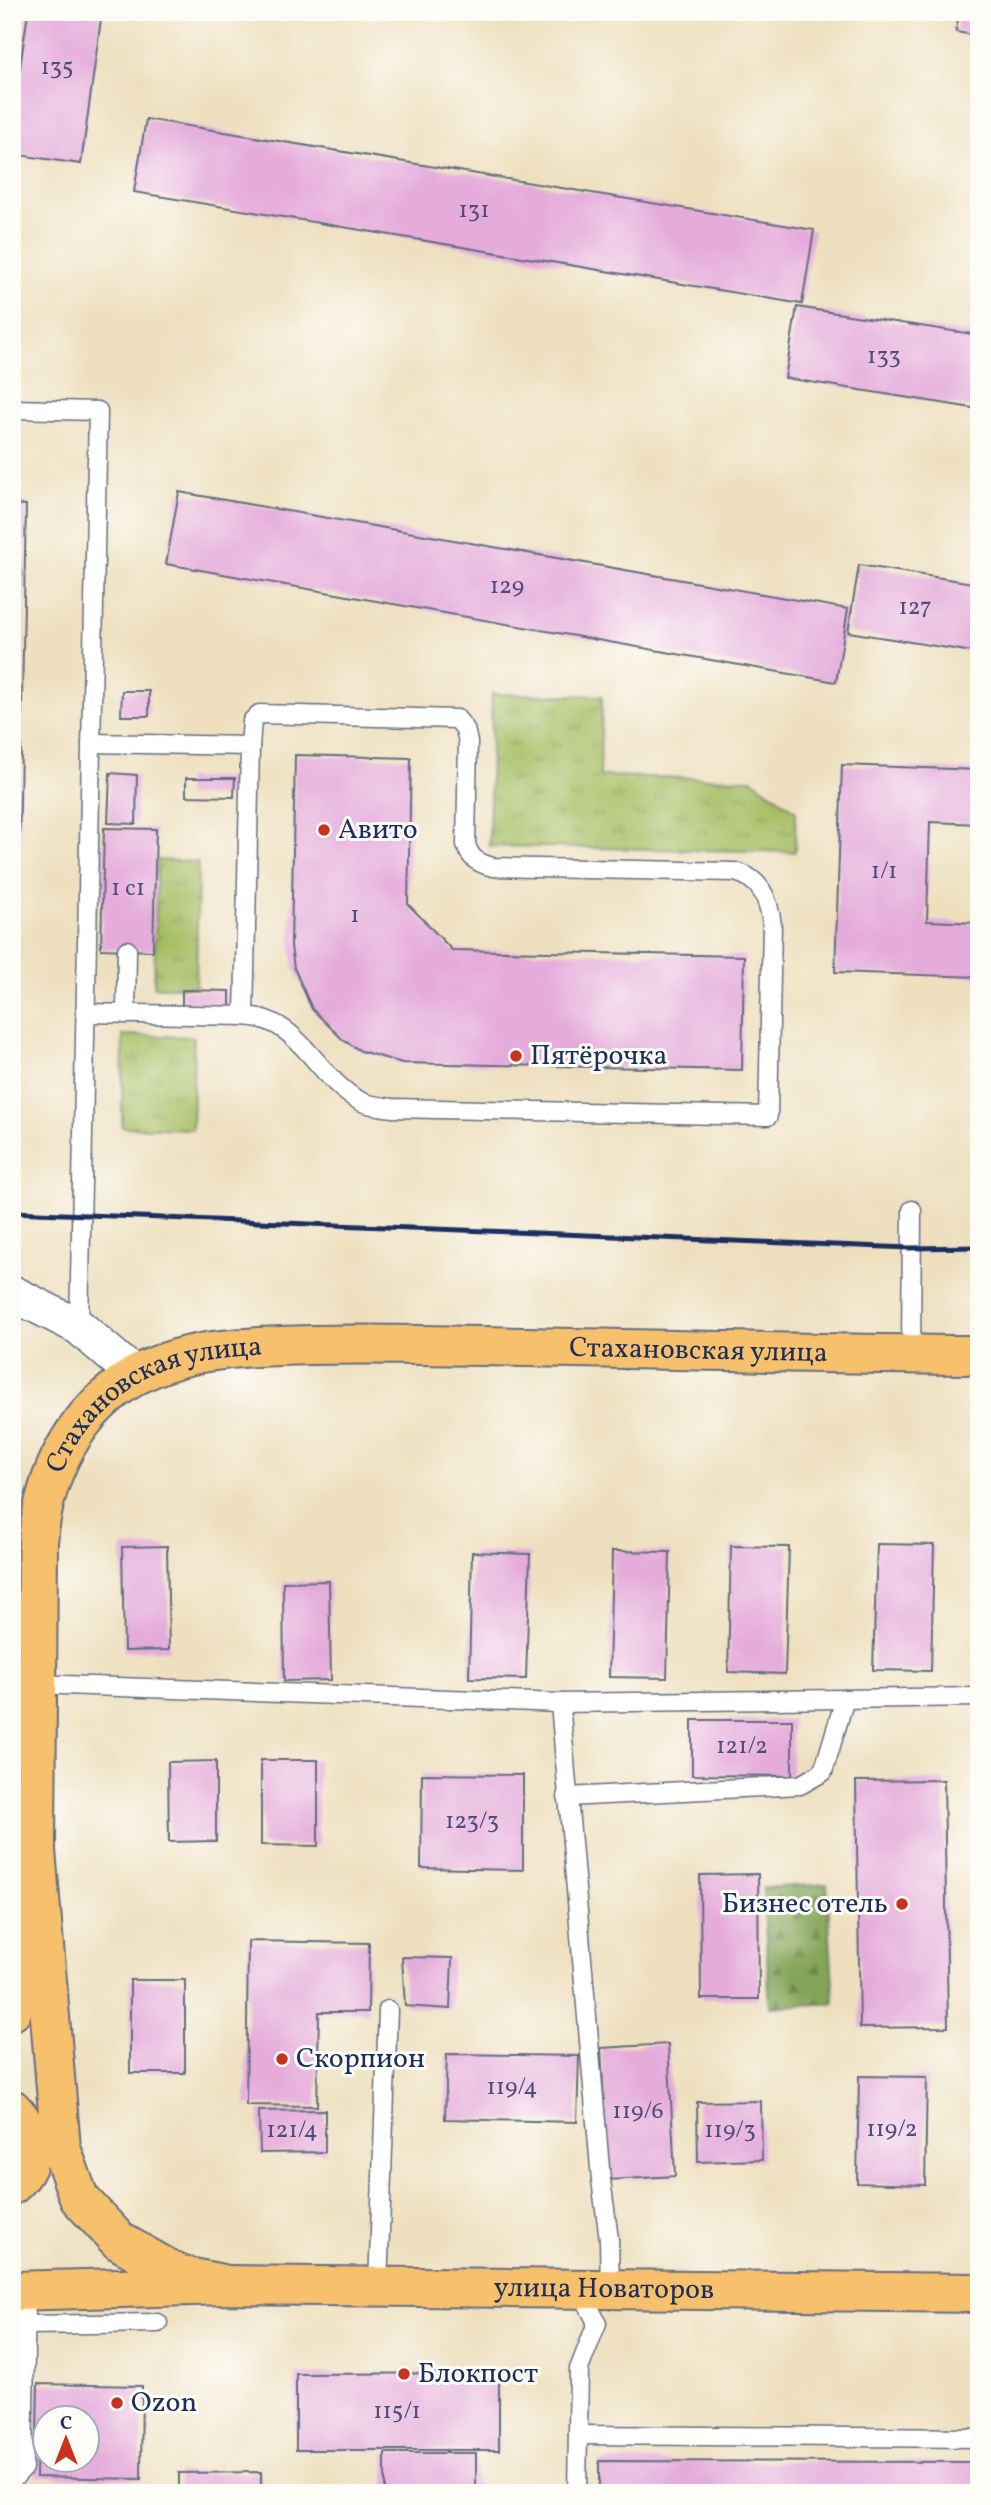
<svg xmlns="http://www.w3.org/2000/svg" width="991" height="2505" font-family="Vollkorn,serif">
	<defs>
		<pattern id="forest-firs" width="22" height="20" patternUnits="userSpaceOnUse" patternTransform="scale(1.75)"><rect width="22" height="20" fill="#84a458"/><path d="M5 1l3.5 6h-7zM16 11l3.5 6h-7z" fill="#6b864c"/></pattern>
		<pattern id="park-tufts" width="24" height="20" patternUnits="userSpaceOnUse" patternTransform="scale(1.75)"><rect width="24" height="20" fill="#a6bd62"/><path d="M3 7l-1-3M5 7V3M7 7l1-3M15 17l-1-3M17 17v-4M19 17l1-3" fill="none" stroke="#869a54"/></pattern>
	</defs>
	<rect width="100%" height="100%" fill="#fdfcf7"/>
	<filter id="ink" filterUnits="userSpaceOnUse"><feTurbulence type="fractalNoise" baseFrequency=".0143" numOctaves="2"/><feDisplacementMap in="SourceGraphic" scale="14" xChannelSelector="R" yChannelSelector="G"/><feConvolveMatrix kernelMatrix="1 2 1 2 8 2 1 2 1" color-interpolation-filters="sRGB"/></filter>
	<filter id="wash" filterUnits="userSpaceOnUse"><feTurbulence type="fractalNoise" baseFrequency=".00686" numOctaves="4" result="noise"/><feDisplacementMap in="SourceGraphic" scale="28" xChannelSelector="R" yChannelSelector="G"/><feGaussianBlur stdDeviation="1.57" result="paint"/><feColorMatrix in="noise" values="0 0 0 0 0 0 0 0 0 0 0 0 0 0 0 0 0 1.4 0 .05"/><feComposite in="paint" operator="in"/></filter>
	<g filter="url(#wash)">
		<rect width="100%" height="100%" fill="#eee0bf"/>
		<polygon fill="url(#forest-firs)" stroke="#506a5b" stroke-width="2" points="827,1884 834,2003 770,2007 763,1888"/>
		<g fill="url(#park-tufts)" stroke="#607660" stroke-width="2">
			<polygon points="492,694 602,696 600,776 752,779 796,811 795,852 489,846"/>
			<polygon points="157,860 198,862 196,987 154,987"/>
			<polygon points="123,1035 194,1037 192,1129 122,1127"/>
		</g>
		<g id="blocks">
			<g fill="#e5acdb" fill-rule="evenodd">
				<polygon points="28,12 102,12 81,164 12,154 12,123"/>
				<polygon points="959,12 979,12 979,36 956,32"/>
				<polygon points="146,119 814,230 802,304 134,192"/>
				<polygon points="797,307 979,335 979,409 785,378"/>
				<polygon points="179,492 848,609 836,682 166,564"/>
				<polygon points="12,504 26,505 15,1043 12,1043"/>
				<polygon points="859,565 979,584 979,653 848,632"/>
				<polygon points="122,691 149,691 149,716 121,716"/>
				<polygon points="295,755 411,758 408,904 452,950 744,956 742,1070 402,1063 361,1051 343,1040 312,1009 294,968 291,946"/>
				<polygon points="842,765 979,770 979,824 930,822 927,921 979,923 979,977 835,972"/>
				<polygon points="110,773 137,775 136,824 108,823"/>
				<polygon points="186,778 235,778 234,797 186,796"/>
				<polygon points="104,828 156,829 153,951 101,949"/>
				<polygon points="182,990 230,991 230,1009 182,1008"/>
				<polygon points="877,1544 934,1545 931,1671 873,1670"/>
				<polygon points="167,1546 169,1650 124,1651 122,1547"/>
				<polygon points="731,1546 789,1547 785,1674 728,1672"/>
				<polygon points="612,1551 670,1552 667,1678 609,1677"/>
				<polygon points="472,1552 530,1554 526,1679 469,1678"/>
				<polygon points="329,1581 331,1680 284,1681 283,1582"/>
				<polygon points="692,1720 792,1720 792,1776 692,1775"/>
				<polygon points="261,1760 318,1760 318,1846 261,1845"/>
				<polygon points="216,1761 216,1841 169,1842 168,1762"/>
				<polygon points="422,1774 523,1775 523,1870 421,1868"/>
				<polygon points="944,1780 948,2027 860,2028 856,1781"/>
				<polygon points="758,1874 759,1999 701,1999 700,1875"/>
				<polygon points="248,1941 369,1943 368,2012 319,2012 317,2106 246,2105"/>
				<polygon points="402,1957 452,1958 450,2009 405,2006"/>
				<rect x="130" y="1980" width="55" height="93"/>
				<polygon points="668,2044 675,2176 608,2180 601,2048"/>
				<polygon points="447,2054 579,2056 577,2122 445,2119"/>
				<polygon points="859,2076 927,2077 925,2185 857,2183"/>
				<polygon points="761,2101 762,2160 698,2162 697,2102"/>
				<polygon points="325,2110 325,2152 260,2153 259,2111"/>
				<polygon points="499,2373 499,2450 296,2450 296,2374"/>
				<path d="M 38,2384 L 142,2386 L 141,2479 L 36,2477 ZM 46,2418 L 88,2418 L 88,2460 L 46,2460 Z"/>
				<rect x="385" y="2453" width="91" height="40"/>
				<polygon points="599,2461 979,2462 979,2493 599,2493"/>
				<polygon points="261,2472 261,2493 179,2493 179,2473"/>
			</g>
		</g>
	</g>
	<g filter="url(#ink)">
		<use href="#blocks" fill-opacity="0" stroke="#656d80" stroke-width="2"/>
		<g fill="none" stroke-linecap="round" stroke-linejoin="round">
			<g stroke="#656d80" stroke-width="21">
				<g id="lane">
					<polyline points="12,409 98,411 79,1327"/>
					<polyline points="85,1013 244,1016 250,746 91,743"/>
					<polyline points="126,1014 127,950"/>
					<path d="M 244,1016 C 301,1018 315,1077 360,1101 C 369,1106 382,1106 392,1108 L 768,1116 L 772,925 C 769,900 761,878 735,872 L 493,867 C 478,863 470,859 466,844 L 468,742 L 465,729 L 457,719 L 259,714 L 252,721 L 250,746"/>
					<polyline points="911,1355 912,1210"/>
					<polyline points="35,1684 560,1703 979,1697"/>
					<polyline points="560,1703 601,2180 609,2239 610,2290"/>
					<polyline points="567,1797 800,1785 823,1772 845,1699"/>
					<polyline points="378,2287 388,2010"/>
					<polyline points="27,2325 158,2323"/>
					<polyline points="578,2435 979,2438"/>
					<polyline points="12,2480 23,2468 26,2290"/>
					<polyline points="577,2493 579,2369 597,2323 580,2289"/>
				</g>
			</g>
			<g stroke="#656d80" stroke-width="38">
				<polyline id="street" points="12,1293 79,1327 136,1376"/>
			</g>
			<g stroke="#656d80" stroke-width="42">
				<g id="primary">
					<polyline points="12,2011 26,1921"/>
					<path d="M 12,2109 C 35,2132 38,2163 12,2185"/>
					<path id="s1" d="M 228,2285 L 179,2275 L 119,2241 L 79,2198 L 61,2148 L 36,1850 L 38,1542 C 44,1474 74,1412 135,1376 C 188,1346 252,1347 311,1345 C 383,1343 456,1346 528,1347 C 678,1350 829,1354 979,1355"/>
					<path id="s2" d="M 12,2291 L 228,2285 L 979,2293"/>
				</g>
			</g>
			<use href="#lane" stroke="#fff" stroke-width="18"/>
			<use href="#street" stroke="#fff" stroke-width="35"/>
			<use href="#primary" stroke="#f7c06c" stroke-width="38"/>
			<polyline stroke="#1b2f5e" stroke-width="5" points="12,1212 910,1248 979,1247"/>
		</g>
	</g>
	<g fill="#c8321e" stroke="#fdfcf7" stroke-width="2.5">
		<circle cx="324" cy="830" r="7"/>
		<circle cx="516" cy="1056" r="7"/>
		<circle cx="902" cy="1904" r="7"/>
		<circle cx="282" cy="2059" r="7"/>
		<circle cx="404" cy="2374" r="7"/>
		<circle cx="117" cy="2403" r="7"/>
	</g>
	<g text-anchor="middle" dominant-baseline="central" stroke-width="6" stroke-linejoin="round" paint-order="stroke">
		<g font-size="24" fill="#4e4e7d">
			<text x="57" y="68">135</text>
			<text x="474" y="211">131</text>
			<text x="884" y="357">133</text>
			<text x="507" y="587">129</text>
			<text x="915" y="608">127</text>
			<text x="884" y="872">1/1</text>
			<text x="128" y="889">1 с1</text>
			<text x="355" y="916">1</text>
			<text x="742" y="1747">121/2</text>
			<text x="472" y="1822">123/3</text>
			<text x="512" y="2088">119/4</text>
			<text x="638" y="2112">119/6</text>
			<text x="892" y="2130">119/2</text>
			<text x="292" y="2131">121/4</text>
			<text x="730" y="2131">119/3</text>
			<text x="397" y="2412">115/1</text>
		</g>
		<g font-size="28" fill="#1b2f5e" stroke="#fdfcf7" text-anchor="start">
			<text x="338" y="830">Авито</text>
			<text x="530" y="1056">Пятёрочка</text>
			<text x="888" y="1904" text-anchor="end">Бизнес отель</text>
			<text x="296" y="2059">Скорпион</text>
			<text x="418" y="2374">Блокпост</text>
			<text x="131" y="2403">Ozon</text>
		</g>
		<g font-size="28" fill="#1b2f5e" stroke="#fdfcf7">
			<text stroke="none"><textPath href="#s1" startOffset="1606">Стахановская улица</textPath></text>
			<text stroke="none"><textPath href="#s1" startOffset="1040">Стахановская улица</textPath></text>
			<text stroke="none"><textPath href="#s2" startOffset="592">улица Новаторов</textPath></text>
		</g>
	</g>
	<rect width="991" height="2505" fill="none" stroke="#fdfcf7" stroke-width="42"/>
	<g transform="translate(66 2439)"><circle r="33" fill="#fdfcf7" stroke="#a3aaba" stroke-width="2"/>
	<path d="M0-5L12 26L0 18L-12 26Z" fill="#c8321e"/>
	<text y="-10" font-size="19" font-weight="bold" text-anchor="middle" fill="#1b2f5e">С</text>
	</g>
</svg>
